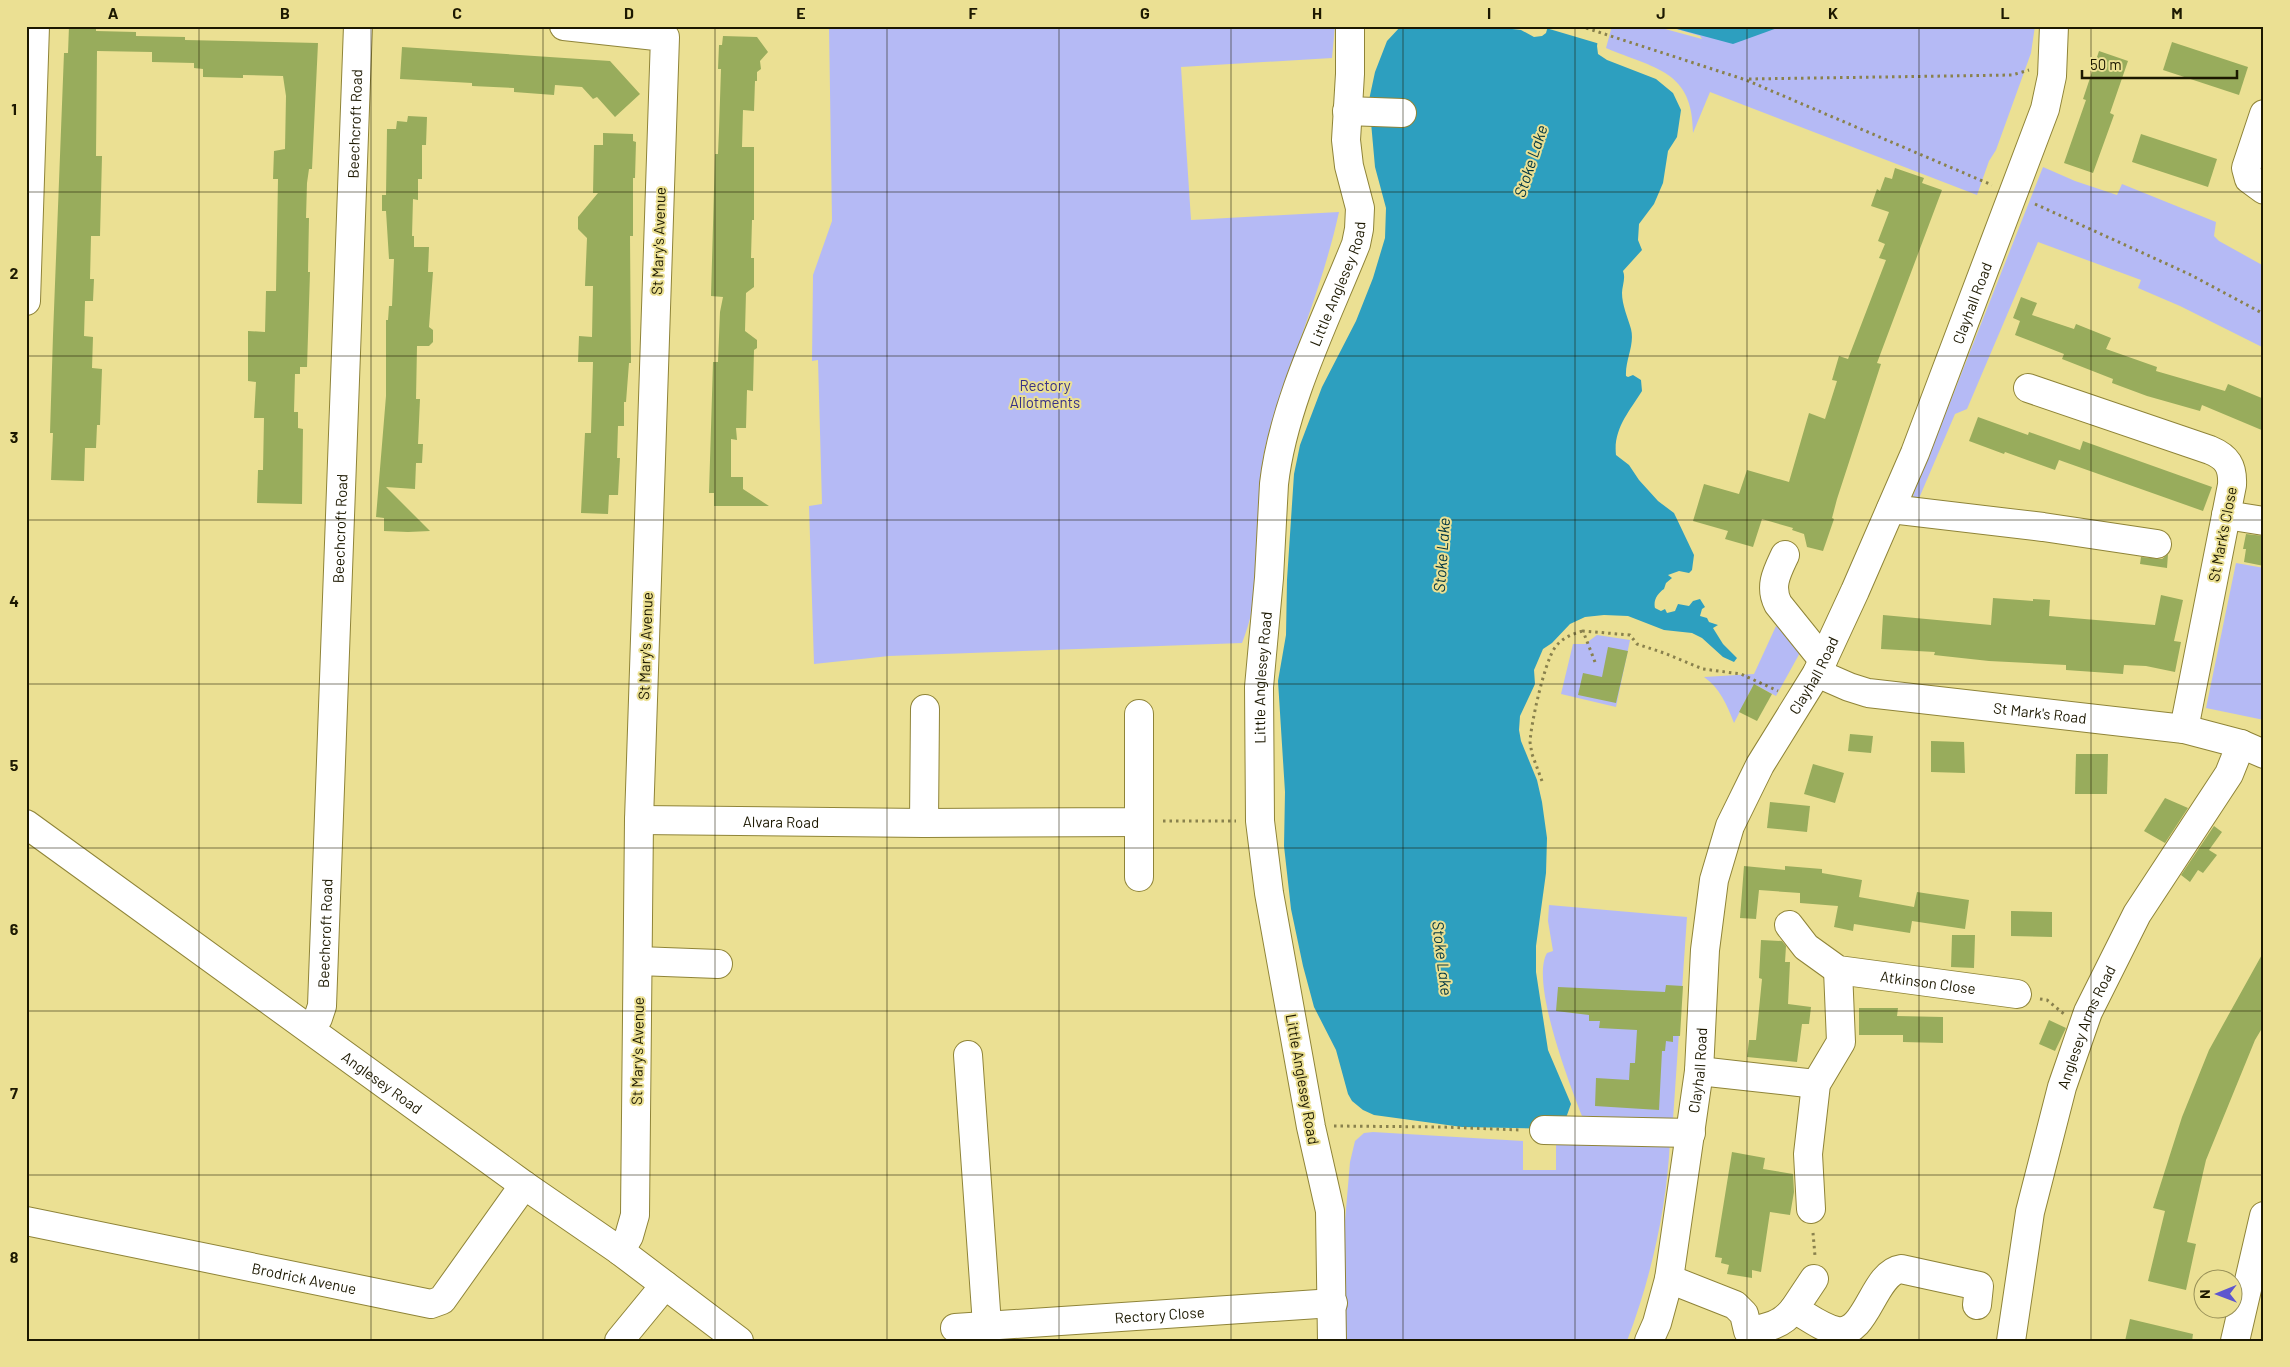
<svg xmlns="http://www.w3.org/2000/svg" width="2290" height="1367" font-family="Barlow,sans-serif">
	<rect width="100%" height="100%" fill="#ebe093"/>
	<g fill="#b5baf5">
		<path d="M 829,26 L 1335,26 L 1332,58 L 1181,67 L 1191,220 L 1339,212 C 1327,267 1307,319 1289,372 C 1280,397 1271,422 1265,448 C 1251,513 1268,580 1242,643 L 889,656 L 814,664 L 809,506 L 822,504 L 818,360 L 812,361 L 813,275 L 832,221 Z"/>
		<path d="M 1612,26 L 1654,26 L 1702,39 L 1700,36 L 1666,26 L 2035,26 L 2031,53 L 1996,150 L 1989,161 L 1977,195 L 1710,92 L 1693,133 C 1693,70 1655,69 1606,48 Z"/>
		<polygon points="2043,167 2075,181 2117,195 2122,184 2216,222 2214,236 2219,241 2264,266 2264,348 2180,306 2138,288 2141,280 2038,242 1967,409 1955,414 1917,503 1913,496"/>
		<polygon points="2236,563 2264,568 2264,720 2206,708"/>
		<path d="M 1776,626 L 1807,640 L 1776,696 L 1754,684 L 1734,723 C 1727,705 1720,688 1704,677 L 1754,674 Z"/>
		<polygon points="1597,635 1630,640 1616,707 1561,694 1573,644 1585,644"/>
		<path d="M 1549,905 L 1687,917 L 1673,1119 L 1582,1116 C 1570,1085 1530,982 1547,953 L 1553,951 L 1548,921 Z"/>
		<path d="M 1373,1132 L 1523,1141 L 1523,1170 L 1556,1170 L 1556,1141 L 1670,1140 C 1667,1208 1651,1278 1627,1341 L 1345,1341 L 1345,1221 L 1350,1162 L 1355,1141 L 1364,1133 Z"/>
	</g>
	<g fill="#2d9fbf">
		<path d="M 1401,26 L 1486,26 L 1521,30 L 1534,37 L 1542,36 L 1546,33 L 1548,26 L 1600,26 L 1597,46 L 1598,54 L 1607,60 L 1656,79 L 1673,93 L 1681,110 L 1677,137 L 1668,151 L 1663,183 L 1654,204 L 1639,224 L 1638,240 L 1642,250 L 1623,271 C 1626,278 1622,286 1622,293 C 1622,305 1628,318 1631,329 C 1635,345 1625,360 1626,376 L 1628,377 L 1633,375 L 1641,380 L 1642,391 C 1629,412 1613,429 1616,455 L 1629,465 L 1639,480 L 1658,501 L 1674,513 L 1694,555 L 1692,570 L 1689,573 L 1679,571 L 1668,575 L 1672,578 L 1666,583 L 1664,589 C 1658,593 1653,600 1655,608 L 1661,611 L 1665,609 L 1667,613 L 1675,611 L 1678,604 L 1689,606 L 1693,601 L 1700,599 L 1705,607 L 1702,609 L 1700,616 L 1707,618 L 1709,622 L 1718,625 L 1713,628 L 1723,644 L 1737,658 L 1734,662 L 1723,657 L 1702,638 L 1692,633 L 1664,630 L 1628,616 L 1604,615 L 1585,617 L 1570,624 L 1552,643 L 1543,649 L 1534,670 L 1535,684 L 1520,716 L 1519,730 L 1521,741 L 1537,780 L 1542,802 L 1547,838 L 1546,873 L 1536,946 L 1536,972 L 1548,1050 L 1571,1104 L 1562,1129 L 1462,1127 L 1374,1115 L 1363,1110 L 1352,1101 L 1348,1094 L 1336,1050 L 1314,1007 L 1303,966 L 1291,909 L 1284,846 L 1285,792 L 1278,681 L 1286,635 L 1287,580 L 1294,474 L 1300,445 L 1322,387 L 1356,321 L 1373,278 L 1385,238 L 1386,208 L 1375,167 L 1369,100 L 1375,72 L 1387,41 Z"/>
		<polygon points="1666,26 1783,26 1733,44"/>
	</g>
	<polygon fill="#ebe093" points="1546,26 1603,26 1600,44 1546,28"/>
	<g fill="#98ac5c">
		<polygon points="69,26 96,26 96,31 136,32 136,36 185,37 185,40 318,43 312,169 309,169 307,183 306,218 309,218 308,272 310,272 307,367 300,367 300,374 295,374 294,412 298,412 298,428 303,429 302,504 257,503 258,470 263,470 264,418 254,418 256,382 248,381 248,331 265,332 266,291 276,291 278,179 273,179 274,151 285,149 286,96 283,76 243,75 243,78 203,77 203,69 194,68 194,63 152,62 152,52 97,51 96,156 102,156 100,236 91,236 90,279 94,279 93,301 85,301 84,336 93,337 92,368 102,369 100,425 97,425 96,448 85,448 84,481 51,480 53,433 50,433 53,335 64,53 68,53"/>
		<polygon points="723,36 757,37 768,52 760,61 761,69 757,72 757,81 755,81 754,111 743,110 742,147 754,147 754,220 752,220 751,258 754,258 754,287 746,293 745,331 757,340 757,348 754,350 753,391 747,390 746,428 736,428 737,440 731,439 731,477 743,477 743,489 769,506 714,506 714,493 709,493 713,362 718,362 720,312 723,297 711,296 715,154 718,154 719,130 721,69 718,69 719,45 722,45"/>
		<polygon points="2172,42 2248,67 2239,95 2163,70"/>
		<polygon points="402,47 610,61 640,94 615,117 597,97 593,99 582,87 555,85 554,95 514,92 514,88 472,86 472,83 400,79"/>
		<polygon points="2099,51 2128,61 2110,113 2114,115 2093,173 2064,163 2086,100 2083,99"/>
		<polygon points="408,116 427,117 426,145 422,145 422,179 418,179 418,200 413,199 412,236 414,236 414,247 429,247 428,272 433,272 429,327 433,330 433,342 429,346 417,346 416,399 420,399 418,444 423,444 422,463 416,463 415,489 386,487 430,531 408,532 384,531 384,518 376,517 386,396 386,320 388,320 389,306 392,306 394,259 389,259 386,211 382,211 382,195 386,195 387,129 396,129 397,121 407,122"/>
		<polygon points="603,133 633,134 633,141 636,142 635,178 633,178 633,236 630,236 631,363 629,363 626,402 624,402 624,426 618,426 617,458 620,458 618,495 609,495 608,514 581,513 585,433 591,433 593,362 578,362 579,336 592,337 593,286 585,286 587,238 578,229 578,217 598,193 593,193 594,145 603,145"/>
		<polygon points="2141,134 2217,159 2208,187 2132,162"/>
		<polygon points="1895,168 1924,178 1922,183 1942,190 1877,363 1881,364 1837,499 1832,518 1834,519 1823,551 1807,547 1804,534 1792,530 1793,528 1762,519 1753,547 1725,539 1728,531 1693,521 1704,484 1739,494 1747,470 1789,482 1809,413 1825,419 1837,381 1832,380 1839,356 1848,359 1886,260 1879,258 1885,244 1878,241 1889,212 1871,206 1877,189 1880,191 1885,177 1892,179"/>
		<polygon points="2021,297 2037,303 2032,315 2074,329 2076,324 2111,338 2106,349 2157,367 2156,371 2225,391 2228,384 2264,399 2264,431 2202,405 2200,411 2147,396 2112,383 2113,379 2062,359 2064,354 2015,335 2020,321 2013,318"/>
		<polygon points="1978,417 2028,435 2029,432 2080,450 2083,441 2212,487 2203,511 2059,460 2055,470 2005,452 2004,454 1969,441"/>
		<polygon points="2246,534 2264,536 2264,566 2244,562 2246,549 2243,549"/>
		<polygon points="2168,554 2167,568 2140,564 2141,557 2162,559"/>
		<polygon points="2161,595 2183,600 2174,641 2181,642 2175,672 2146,666 2124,665 2123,674 2066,670 2066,665 1989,661 1934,655 1935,652 1881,649 1883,615 1991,625 1993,598 2033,601 2033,599 2050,600 2049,616 2155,625"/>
		<polygon points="1608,647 1628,651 1616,703 1578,695 1583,673 1602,677"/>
		<polygon points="1754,684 1772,694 1757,721 1739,712"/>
		<polygon points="1850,734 1873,736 1871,753 1848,751"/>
		<polygon points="1931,741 1964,742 1965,773 1931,772"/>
		<polygon points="2076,754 2108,754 2107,794 2075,794"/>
		<polygon points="1813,764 1844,773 1835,803 1804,794"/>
		<polygon points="2165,798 2188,808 2165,843 2144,831"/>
		<polygon points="1770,802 1810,806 1807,832 1767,828"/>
		<polygon points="2214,826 2222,832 2209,850 2217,855 2203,873 2198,870 2190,882 2181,875"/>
		<polygon points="1744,866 1785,870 1785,866 1822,869 1822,873 1862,880 1859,897 1914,907 1917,892 1969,900 1965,929 1912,921 1910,933 1854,924 1853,931 1834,927 1838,906 1800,903 1800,893 1759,890 1756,919 1740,918"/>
		<polygon points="2011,911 2052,912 2052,937 2011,936"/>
		<polygon points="1952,935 1975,935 1974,968 1951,967"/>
		<polygon points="1761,940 1782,941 1786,946 1785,962 1790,962 1788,1004 1811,1007 1809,1024 1802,1024 1797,1062 1747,1057 1749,1040 1756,1040 1762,979 1759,978"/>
		<polygon points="2264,951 2264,1025 2255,1040 2206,1160 2187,1242 2196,1244 2186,1290 2148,1281 2165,1211 2153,1208 2182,1117 2209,1050"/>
		<polygon points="1666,985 1683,986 1680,1036 1673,1036 1673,1042 1666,1041 1665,1051 1662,1051 1659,1110 1595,1106 1596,1078 1629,1080 1630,1063 1635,1063 1637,1030 1599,1028 1600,1021 1589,1021 1589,1015 1556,1011 1558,987 1665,992"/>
		<polygon points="1859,1008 1898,1008 1897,1016 1943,1017 1943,1043 1903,1042 1903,1035 1859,1035"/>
		<polygon points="2049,1020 2066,1028 2055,1051 2039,1044"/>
		<polygon points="1732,1152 1765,1158 1763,1169 1793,1174 1794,1192 1790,1215 1770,1212 1761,1272 1752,1270 1752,1278 1727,1274 1729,1265 1721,1263 1722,1258 1715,1257"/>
		<polygon points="2130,1319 2193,1334 2192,1341 2125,1341"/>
	</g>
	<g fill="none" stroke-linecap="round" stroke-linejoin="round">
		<g stroke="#8f8438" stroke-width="30">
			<g id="minor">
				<polyline points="564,26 665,37 639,820 635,1215 629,1236 620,1251"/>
				<polyline points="1347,111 1402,113"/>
				<polyline points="2264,114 2246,168 2249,179 2264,190"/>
				<polyline points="26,301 35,26"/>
				<path d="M 2028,388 L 2210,450 C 2227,457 2233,466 2232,485 L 2184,729"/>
				<polyline points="1891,509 2043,527 2157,544"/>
				<polyline points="2226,515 2264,521"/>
				<path d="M 1785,555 C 1777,572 1769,586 1778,604 L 1823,660"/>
				<path id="s1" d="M 1817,673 L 1849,687 L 1868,693 L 2184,729 L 2241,744 L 2264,754"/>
				<path id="s2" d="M 639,820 L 924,823 L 1139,822 L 1139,714"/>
				<polyline points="924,823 925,709"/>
				<path id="s3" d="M 26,824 L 524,1185 L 620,1251 L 739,1341"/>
				<polyline points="1139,877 1139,822"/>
				<path id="s4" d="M 1789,925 L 1806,947 L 1838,970 L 2017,994"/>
				<polyline points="638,961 718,964"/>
				<path id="s5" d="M 310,1029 L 318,1018 L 322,1006 L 358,26"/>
				<polyline points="968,1055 987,1325"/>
				<polyline points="1699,1071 1816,1084"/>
				<polyline points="1544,1130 1691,1133"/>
				<polyline points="1811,1209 1808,1154 1816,1084 1841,1042 1838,970"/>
				<path id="s6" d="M 26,1221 L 431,1304 L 442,1300 L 524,1185"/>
				<path d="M 1669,1279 L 1735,1305 L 1744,1314 L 1748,1331 C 1767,1328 1782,1325 1794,1309"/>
				<path d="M 1814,1279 L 1794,1309 C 1807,1316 1822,1328 1837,1331 C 1867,1336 1873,1273 1901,1269 L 1979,1286 L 1977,1305"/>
				<path id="s7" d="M 955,1328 L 1333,1303"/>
				<polyline points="619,1341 665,1285"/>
				<path id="s8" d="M 1332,1341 L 1330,1211 L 1311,1127 L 1269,893 L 1260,821 L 1259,687 L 1269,578 L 1274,484 C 1283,404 1326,319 1356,244 L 1359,229 L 1360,208 L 1349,166 L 1346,140 L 1350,74 L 1350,26"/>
				<path id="s9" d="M 1649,1341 L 1657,1323 L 1669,1279 L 1699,1071 L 1705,950 L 1714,880 L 1730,826 L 1760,765 L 1817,673 L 1855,591 L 1915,453 L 2045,109 L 2052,76 L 2054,26"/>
				<path id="s10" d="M 2011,1341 L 2030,1212 L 2062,1087 L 2088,1012 L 2137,914 L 2229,774 L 2241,744"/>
				<polyline points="2235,1341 2264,1216"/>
			</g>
		</g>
		<g stroke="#89814d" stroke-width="3" stroke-dasharray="2.5 4" stroke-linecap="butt">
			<polyline points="1580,26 1746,80 1992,185"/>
			<polyline points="1749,79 2012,75 2029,70"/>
			<polyline points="2035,204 2189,274 2264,314"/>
			<polyline points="1595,662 1583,631 1630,635 1637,644 1664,653 1703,669 1741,674 1778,691"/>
			<path d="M 1542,781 L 1532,754 L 1530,742 C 1531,723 1544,665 1554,649 C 1561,638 1572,634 1583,631"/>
			<polyline points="1163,821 1236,821"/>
			<polyline points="2040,999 2047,1000 2064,1014"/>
			<polyline points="1334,1126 1443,1127 1520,1130"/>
			<polyline points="1813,1233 1815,1256"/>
		</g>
		<use href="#minor" stroke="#fff" stroke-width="28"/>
	</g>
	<path fill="none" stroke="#1c1800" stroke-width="1" stroke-opacity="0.55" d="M 199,26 L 199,1341M 371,26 L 371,1341M 543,26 L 543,1341M 715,26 L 715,1341M 887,26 L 887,1341M 1059,26 L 1059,1341M 1231,26 L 1231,1341M 1403,26 L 1403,1341M 1575,26 L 1575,1341M 1747,26 L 1747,1341M 1919,26 L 1919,1341M 2091,26 L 2091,1341M 26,192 L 2264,192M 26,356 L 2264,356M 26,520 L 2264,520M 26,684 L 2264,684M 26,848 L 2264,848M 26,1011 L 2264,1011M 26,1175 L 2264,1175"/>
	<g text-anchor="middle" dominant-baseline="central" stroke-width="4" stroke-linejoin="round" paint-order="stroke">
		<g font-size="15" fill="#1c1800" stroke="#ebe093">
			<text stroke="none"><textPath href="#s5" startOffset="909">Beechcroft Road</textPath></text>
			<text transform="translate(658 241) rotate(-88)">St Mary's Avenue</text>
			<text stroke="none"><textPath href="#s8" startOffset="1075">Little Anglesey Road</textPath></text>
			<text stroke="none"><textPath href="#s9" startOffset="1101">Clayhall Road</textPath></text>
			<text stroke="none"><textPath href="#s5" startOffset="504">Beechcroft Road</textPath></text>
			<text transform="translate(2222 534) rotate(-79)">St Mark's Close</text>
			<text transform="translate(645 646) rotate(-88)">St Mary's Avenue</text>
			<text stroke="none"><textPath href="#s9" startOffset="696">Clayhall Road</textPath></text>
			<text stroke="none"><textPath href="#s8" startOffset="670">Little Anglesey Road</textPath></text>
			<text stroke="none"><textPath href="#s1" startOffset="228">St Mark's Road</textPath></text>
			<text stroke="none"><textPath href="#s2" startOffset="142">Alvara Road</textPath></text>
			<text stroke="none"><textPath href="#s5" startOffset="99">Beechcroft Road</textPath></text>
			<text stroke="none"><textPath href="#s4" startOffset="158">Atkinson Close</textPath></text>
			<text stroke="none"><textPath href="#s10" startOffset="324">Anglesey Arms Road</textPath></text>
			<text transform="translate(637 1051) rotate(-89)">St Mary's Avenue</text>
			<text stroke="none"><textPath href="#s9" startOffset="276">Clayhall Road</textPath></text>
			<text transform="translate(1303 1079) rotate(80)">Little Anglesey Road</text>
			<text stroke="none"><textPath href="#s3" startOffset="440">Anglesey Road</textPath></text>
			<text stroke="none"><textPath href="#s6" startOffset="284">Brodrick Avenue</textPath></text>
			<text stroke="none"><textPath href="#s7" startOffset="205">Rectory Close</textPath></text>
		</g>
		<g font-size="15" fill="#383187" stroke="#ebe093">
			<text x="1045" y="385">Rectory<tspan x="1045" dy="17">Allotments</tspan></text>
		</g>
		<g font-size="16" font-style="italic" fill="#013542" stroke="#ebe093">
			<text transform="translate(1530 161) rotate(-72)">Stoke Lake</text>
			<text transform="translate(1441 555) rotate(-86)">Stoke Lake</text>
			<text transform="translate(1443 958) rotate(83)">Stoke Lake</text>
		</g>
	</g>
	<rect width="2290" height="1367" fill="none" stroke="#ebe093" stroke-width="55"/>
	<g transform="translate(2218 1294) rotate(269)"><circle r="24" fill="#ebe093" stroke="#989058"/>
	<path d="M0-4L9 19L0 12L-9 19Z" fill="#5e56cf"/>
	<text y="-8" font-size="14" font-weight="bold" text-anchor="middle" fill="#1c1800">N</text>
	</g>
	<path d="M2082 70v8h155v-8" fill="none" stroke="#1c1800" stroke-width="2.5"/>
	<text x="2090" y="70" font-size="15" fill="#1c1800" stroke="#ebe093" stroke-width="4" paint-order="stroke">50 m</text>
	<rect x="28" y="28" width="2234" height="1312" fill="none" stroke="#1c1800" stroke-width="2"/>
	<g font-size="16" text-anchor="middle" font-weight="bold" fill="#1c1800">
		<text x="113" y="19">A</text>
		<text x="285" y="19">B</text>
		<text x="457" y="19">C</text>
		<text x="629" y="19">D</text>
		<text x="801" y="19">E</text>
		<text x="973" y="19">F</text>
		<text x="1145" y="19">G</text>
		<text x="1317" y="19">H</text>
		<text x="1489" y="19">I</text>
		<text x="1661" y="19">J</text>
		<text x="1833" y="19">K</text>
		<text x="2005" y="19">L</text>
		<text x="2177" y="19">M</text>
		<text x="14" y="115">1</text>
		<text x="14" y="279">2</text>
		<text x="14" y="443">3</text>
		<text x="14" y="607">4</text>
		<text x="14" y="771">5</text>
		<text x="14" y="935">6</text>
		<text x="14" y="1099">7</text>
		<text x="14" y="1263">8</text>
	</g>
</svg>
